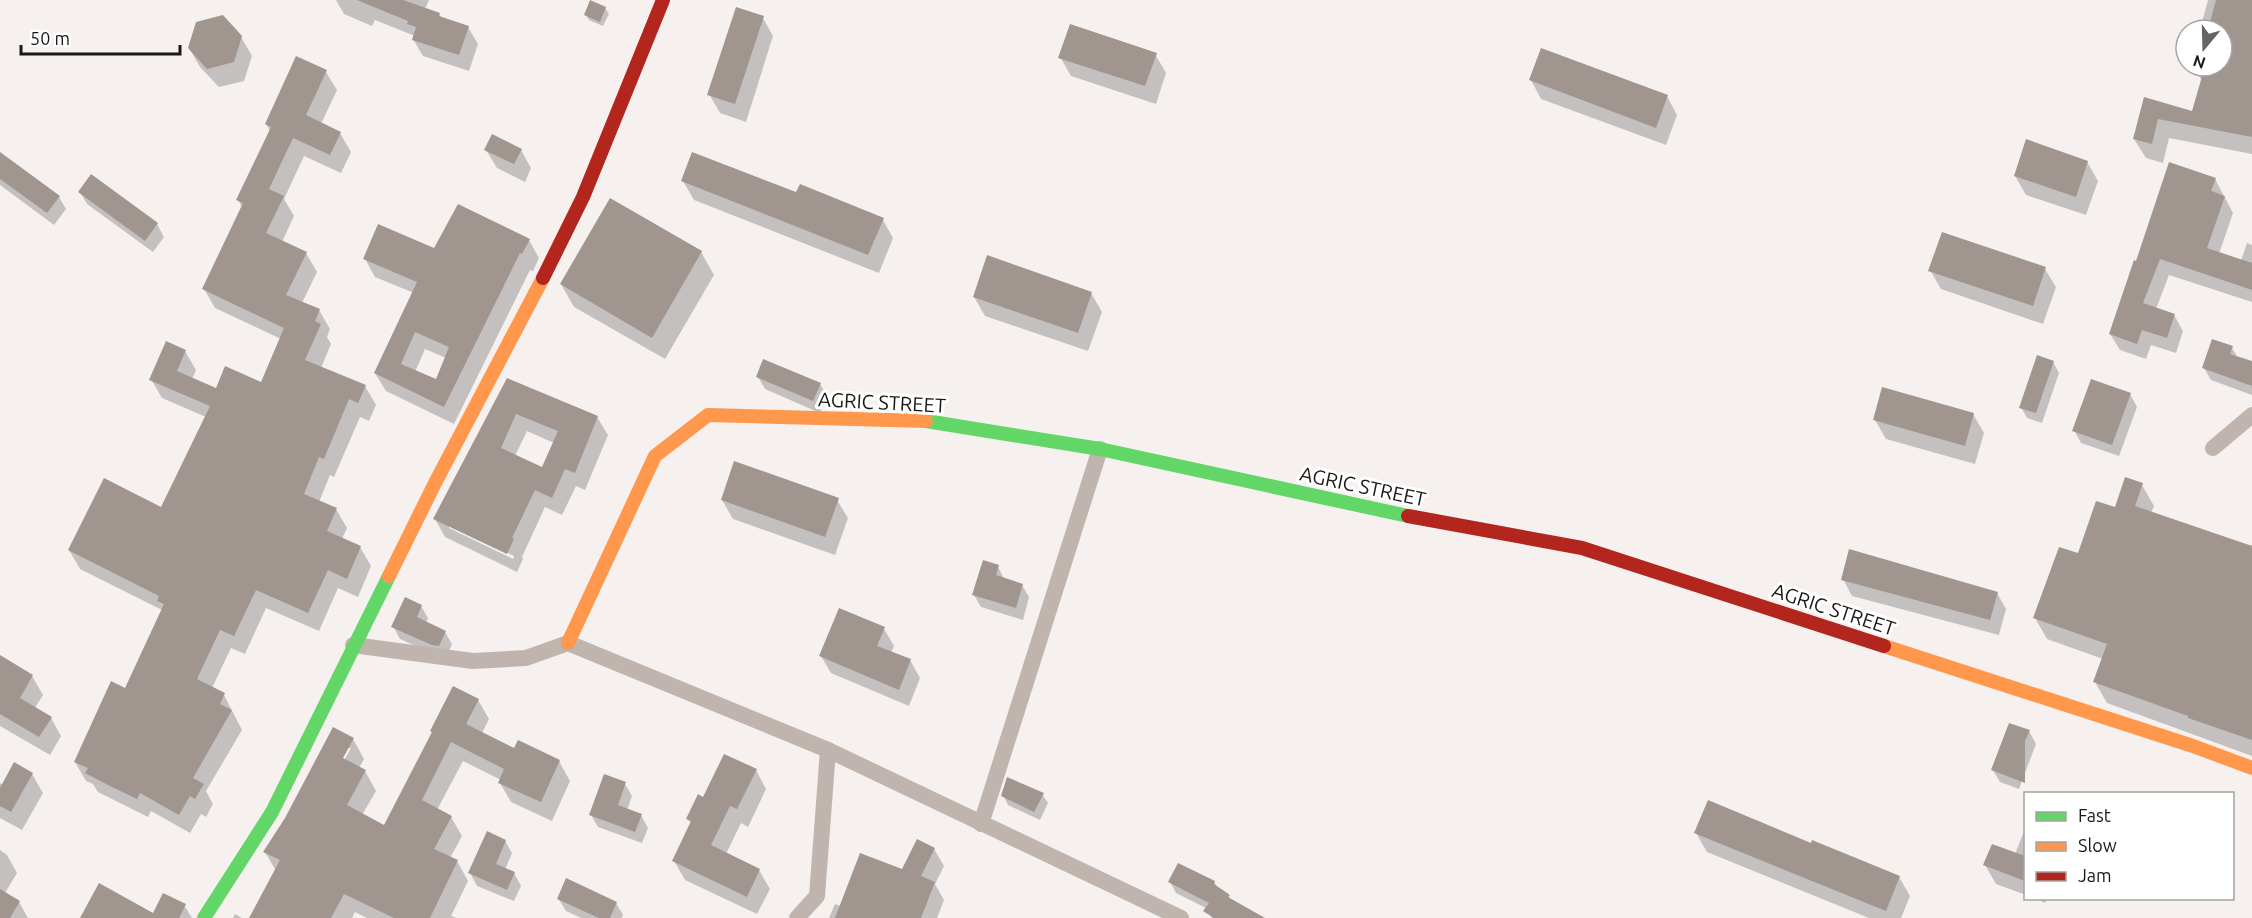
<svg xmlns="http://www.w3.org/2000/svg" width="2252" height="918" font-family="Ubuntu,sans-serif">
	<rect width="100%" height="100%" fill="#f6f1ef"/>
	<g fill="#0003" fill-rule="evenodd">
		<polygon points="336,0 429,0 425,9 439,14 442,19 468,27 478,44 469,71 423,56 413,39 415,36 375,20 372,26 344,14"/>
		<polygon points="2208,0 2252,0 2252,154 2169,138 2163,163 2146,158 2134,139 2145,99 2193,112 2202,81 2198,74 2200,66 2222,66 2222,30 2203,30 2201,26"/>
		<polygon points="605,8 609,14 603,26 589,20 586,15"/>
		<polygon points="763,18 773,36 746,122 720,113 709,94"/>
		<polygon points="241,37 252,56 244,81 219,87 200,67 189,48"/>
		<polygon points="1155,54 1166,73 1156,104 1071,76 1060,57"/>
		<polygon points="326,72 337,90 321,124 340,133 351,152 341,173 304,156 284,199 294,216 282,242 306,253 317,272 302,303 319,310 330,329 327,337 331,344 321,368 365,386 376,405 369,421 360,417 334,477 330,475 319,502 336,509 347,528 342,539 360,547 371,566 358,597 338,588 319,631 266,608 245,654 231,648 212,688 224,695 242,730 206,791 213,804 206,817 201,814 190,833 151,811 148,817 98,792 93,784 86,781 75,762 126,690 162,610 80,569 69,550 161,509 206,417 162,398 151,379 185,351 196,370 192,379 217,390 262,384 281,339 215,308 204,289 242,207 238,200 270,131 266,124"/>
		<polygon points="1531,80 1667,96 1677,115 1666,145 1541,99"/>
		<polygon points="486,150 521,150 531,168 525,182 497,168"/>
		<polygon points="0,154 59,197 66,209 54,225 0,185"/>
		<polygon points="2087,162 2098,181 2086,215 2026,195 2015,176"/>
		<polygon points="91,176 157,224 164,237 153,252 87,204 80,192"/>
		<polygon points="2215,179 2233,213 2219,254 2241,261 2247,243 2252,245 2252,302 2169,275 2156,309 2174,315 2183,331 2176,353 2151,345 2146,359 2120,350 2110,334 2135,262"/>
		<polygon points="683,181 797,194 883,220 893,238 879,273 694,200"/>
		<polygon points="611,200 701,252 714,275 665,359 574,307 561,284"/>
		<path d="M 446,227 L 529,240 L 539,258 L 533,271 L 530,270 L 454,424 L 386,391 L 375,373 L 414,293 L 375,277 L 365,259 L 435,250 ZM 425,349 L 446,358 L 436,381 L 415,372 Z"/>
		<polygon points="2045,269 2056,287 2043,324 1941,289 1930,270"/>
		<polygon points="1091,293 1102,312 1088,351 985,316 974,297"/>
		<polygon points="2232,348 2238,358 2252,363 2252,395 2211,380 2204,368"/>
		<polygon points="2053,362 2059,373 2042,423 2027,418 2021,407"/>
		<polygon points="758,377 820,384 827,396 820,413 765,389"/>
		<path d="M 508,380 L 597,417 L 608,435 L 585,490 L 576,486 L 562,515 L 545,507 L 522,557 L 523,559 L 517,572 L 445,537 L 435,519 ZM 527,431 L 554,443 L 543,469 L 515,456 ZM 449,525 L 514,556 L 513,559 L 449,528 Z"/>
		<polygon points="2130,394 2137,407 2119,456 2081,443 2074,430"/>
		<polygon points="1973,414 1984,433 1975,464 1886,439 1875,420"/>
		<polygon points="2142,485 2154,506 2151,513 2250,547 2252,544 2252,756 2107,703 2095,682 2103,659 2047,639 2035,618 2079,555 2116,509"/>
		<polygon points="722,500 837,500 848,518 835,555 733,519"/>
		<polygon points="998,567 1005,580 1022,585 1029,597 1023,620 981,607 974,595"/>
		<polygon points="1843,579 1997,593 2006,609 1999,635 1852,596"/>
		<polygon points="421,606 428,618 426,623 445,632 452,644 446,658 440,657 400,639 393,626"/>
		<polygon points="884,629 894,646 891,653 910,660 920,678 909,706 831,673 821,656"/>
		<polygon points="0,667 32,676 43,695 35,708 51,718 61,736 50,755 0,726"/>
		<path d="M 478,700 L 489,719 L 482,733 L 515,750 L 559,761 L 570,781 L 552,821 L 511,802 L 500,783 L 501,780 L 463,761 L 437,810 L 451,817 L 462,836 L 450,858 L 457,861 L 468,881 L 451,916 L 457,918 L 367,918 L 355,912 L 352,918 L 250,918 L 276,871 L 265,852 L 353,739 L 364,759 L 359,768 L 365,771 L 376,791 L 362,815 L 385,827 L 433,734 L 431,731 ZM 347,748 L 351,748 L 341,766 L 338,764 Z"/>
		<polygon points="2029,731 2036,744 2019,789 2000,782 1993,770"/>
		<polygon points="756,770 766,789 748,827 741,823 726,854 759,870 770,889 757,914 685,880 674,861 691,824 688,819 704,799"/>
		<polygon points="32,774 43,793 22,830 0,818 0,783 3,785"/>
		<polygon points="625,784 632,796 627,810 641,815 648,828 642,843 598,827 591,815"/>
		<polygon points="1042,794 1048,803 1040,820 1008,805 1003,795"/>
		<polygon points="2026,826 2026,895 1996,884 1985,865 2015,854"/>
		<polygon points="1696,833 1811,845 1899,877 1910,896 1901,918 1869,918 1707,852"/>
		<polygon points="505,841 512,853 505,870 514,873 521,886 514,901 477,886 470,873"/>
		<polygon points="934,849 944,866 935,884 944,900 937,918 829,918 835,904 841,906 903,871"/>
		<polygon points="0,850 7,855 17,873 5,893 19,902 28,918 0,918"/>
		<polygon points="1170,882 1214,882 1218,889 1229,896 1231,901 1258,918 1212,918 1206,908 1176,893"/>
		<polygon points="558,898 616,903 623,915 622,918 581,918 566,911"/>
		<polygon points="2035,898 2047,898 2045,903"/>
		<polygon points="184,905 192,918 81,918 154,915"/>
		<polygon points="235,914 242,918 233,918"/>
	</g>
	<g fill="#a0958f" fill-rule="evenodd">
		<polygon points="357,0 403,0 440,13 439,16 469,26 459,55 412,40 416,27 407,24 408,21"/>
		<polygon points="590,0 606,7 600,22 584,15"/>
		<polygon points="2216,0 2252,0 2252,137 2158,119 2152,144 2133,139 2144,97 2192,111 2205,66 2222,66 2222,30 2208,30"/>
		<polygon points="736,7 764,16 735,104 707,95"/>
		<polygon points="223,15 242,36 234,62 207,69 188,48 196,22"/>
		<polygon points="1070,24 1157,53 1145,86 1058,58"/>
		<polygon points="1541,48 1668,95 1656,128 1529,80"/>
		<polygon points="296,56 327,70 306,115 341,132 330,155 293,138 269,189 284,196 266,233 307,252 286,295 320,309 315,321 321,324 305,360 366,385 358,403 349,399 324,459 319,457 304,494 337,508 327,531 361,546 347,579 328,570 308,613 256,590 234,636 220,630 197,679 225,693 220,704 232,710 193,778 204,784 195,799 190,796 179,815 140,793 137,799 110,786 85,773 88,768 74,762 111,681 125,688 164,604 157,601 159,596 68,550 104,478 161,507 210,406 149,380 166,341 186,350 177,371 216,388 225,366 261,382 284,328 202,289 243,203 236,200 271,127 265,124"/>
		<polygon points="492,134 522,149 514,164 484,150"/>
		<polygon points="2026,139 2088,161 2076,197 2014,176"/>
		<polygon points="0,152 60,196 47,213 0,179"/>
		<polygon points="692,152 796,192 800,184 884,218 868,255 681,181"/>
		<polygon points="2169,162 2216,178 2211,191 2225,196 2207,248 2252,263 2252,290 2160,259 2143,303 2175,314 2167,338 2142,330 2137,344 2109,334 2134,260 2136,261"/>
		<polygon points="91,174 158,223 145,241 78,192"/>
		<polygon points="610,198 702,251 652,338 560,284"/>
		<path d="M 458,204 L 530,239 L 522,254 L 520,253 L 444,407 L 374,373 L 417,282 L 363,259 L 378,224 L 434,248 ZM 415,332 L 449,347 L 436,379 L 401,364 Z"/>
		<polygon points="1942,232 2046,267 2033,306 1928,271"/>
		<polygon points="987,255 1092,292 1078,333 973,297"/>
		<polygon points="2212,339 2233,346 2230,354 2252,361 2252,386 2202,368"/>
		<polygon points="2037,355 2054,361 2036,413 2019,408"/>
		<polygon points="763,359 821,383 813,401 756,377"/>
		<path d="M 507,378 L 598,416 L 575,473 L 565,469 L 552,498 L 535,490 L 512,538 L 514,539 L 507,554 L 433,519 ZM 516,414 L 558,431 L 542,467 L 501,448 Z"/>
		<polygon points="2091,379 2131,393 2112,445 2072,431"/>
		<polygon points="1882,387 1974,413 1965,446 1873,420"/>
		<polygon points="734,461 839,498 825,537 721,500"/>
		<polygon points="2125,477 2143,483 2135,506 2252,546 2252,740 2188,718 2188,716 2093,682 2107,644 2033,618 2059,547 2078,553 2096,501 2115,507"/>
		<polygon points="1849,549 1998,592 1990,620 1841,580"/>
		<polygon points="983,560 999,565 996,575 1023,584 1016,608 972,595"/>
		<polygon points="405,597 422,605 417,617 446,631 439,646 432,645 391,627"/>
		<polygon points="839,608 885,627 877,646 911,659 899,690 819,656"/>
		<polygon points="0,655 33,675 20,698 52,717 39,737 0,714"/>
		<polygon points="453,686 479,699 466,724 514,748 518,740 560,760 541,802 498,783 504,769 451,742 422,800 452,816 434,849 458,860 430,918 394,918 344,894 331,918 249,918 280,860 263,852 285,818 333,727 354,738 343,758 366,770 347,805 384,825 432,732 430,731"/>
		<polygon points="2009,723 2030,730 2025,741 2025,783 1991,770"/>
		<polygon points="724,754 757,769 737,809 730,806 711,845 760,869 747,897 672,861 691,821 686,819 698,794 703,797"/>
		<polygon points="14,762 33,773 11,812 0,806 0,788"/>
		<polygon points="604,774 626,782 618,805 642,814 635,832 589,815"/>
		<polygon points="1007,777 1044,793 1034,812 1001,796"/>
		<polygon points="1708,800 1811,843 1812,840 1900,876 1886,911 1694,833"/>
		<polygon points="487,831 506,840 496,864 515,872 507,890 468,873"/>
		<polygon points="917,839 935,848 921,876 935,882 921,918 835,918 860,853 902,869"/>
		<polygon points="1992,844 2025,856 2025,881 1983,865"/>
		<polygon points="1178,863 1215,881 1214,884 1230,895 1228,897 1265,918 1214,918 1203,911 1209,903 1168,882"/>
		<polygon points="566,878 617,902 610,918 599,918 557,899"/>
		<polygon points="99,883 153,913 163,893 186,904 179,918 80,918"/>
		<polygon points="0,889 20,901 10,918 0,918"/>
	</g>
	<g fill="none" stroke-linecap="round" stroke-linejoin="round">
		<g stroke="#c0b4af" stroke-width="16">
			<polyline points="2213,448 2252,415"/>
			<polyline points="353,645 473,661 526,658 568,643 828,750 1181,918"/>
			<polyline points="981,824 1100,449"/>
			<polyline points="797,918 817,896 828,750"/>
		</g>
		<g stroke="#63d668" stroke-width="14">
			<polyline points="926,421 1100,449 1408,516"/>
			<polyline points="204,918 272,812 389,576"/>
		</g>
		<g stroke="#ff974d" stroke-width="14">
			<polyline points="389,576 435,483 543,278"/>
			<polyline points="568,643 655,456 708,415 926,421"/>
			<polyline points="1884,646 2193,746 2252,768"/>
		</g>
		<g stroke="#b3261e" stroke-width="14">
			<polyline points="543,278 583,197 663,0"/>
			<polyline points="1408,516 1582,548 1884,646"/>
		</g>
	</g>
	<g text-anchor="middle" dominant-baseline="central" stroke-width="6" stroke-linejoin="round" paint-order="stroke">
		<g font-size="20" fill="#1b1817" stroke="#fff">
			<text transform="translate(882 402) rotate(3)">AGRIC STREET</text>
			<text transform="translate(1363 486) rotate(12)">AGRIC STREET</text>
			<text transform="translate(1834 609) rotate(18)">AGRIC STREET</text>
		</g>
	</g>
	<rect x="2024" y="792" width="210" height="108" fill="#ffffff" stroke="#a4a3a2" stroke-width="1.5"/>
	<rect x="2036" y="812" width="30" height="9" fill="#63d668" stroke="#a4a3a2" stroke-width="1.5"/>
	<text x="2078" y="822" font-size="18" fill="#1b1817">Fast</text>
	<rect x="2036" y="842" width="30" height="9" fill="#ff974d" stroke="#a4a3a2" stroke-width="1.5"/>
	<text x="2078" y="852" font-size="18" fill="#1b1817">Slow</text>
	<rect x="2036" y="872" width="30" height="9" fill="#b3261e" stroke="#a4a3a2" stroke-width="1.5"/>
	<text x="2078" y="882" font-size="18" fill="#1b1817">Jam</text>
	<g transform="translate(2204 48) rotate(199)"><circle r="28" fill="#ffffff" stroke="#a4a3a2" stroke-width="1.5"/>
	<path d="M0-4.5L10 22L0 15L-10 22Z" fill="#686463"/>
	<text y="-9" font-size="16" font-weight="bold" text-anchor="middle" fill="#1b1817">N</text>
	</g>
	<path d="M21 45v9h159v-9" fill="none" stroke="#1b1817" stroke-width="3"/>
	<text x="30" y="45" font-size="18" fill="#1b1817" stroke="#ffffff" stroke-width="4.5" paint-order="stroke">50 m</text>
</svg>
